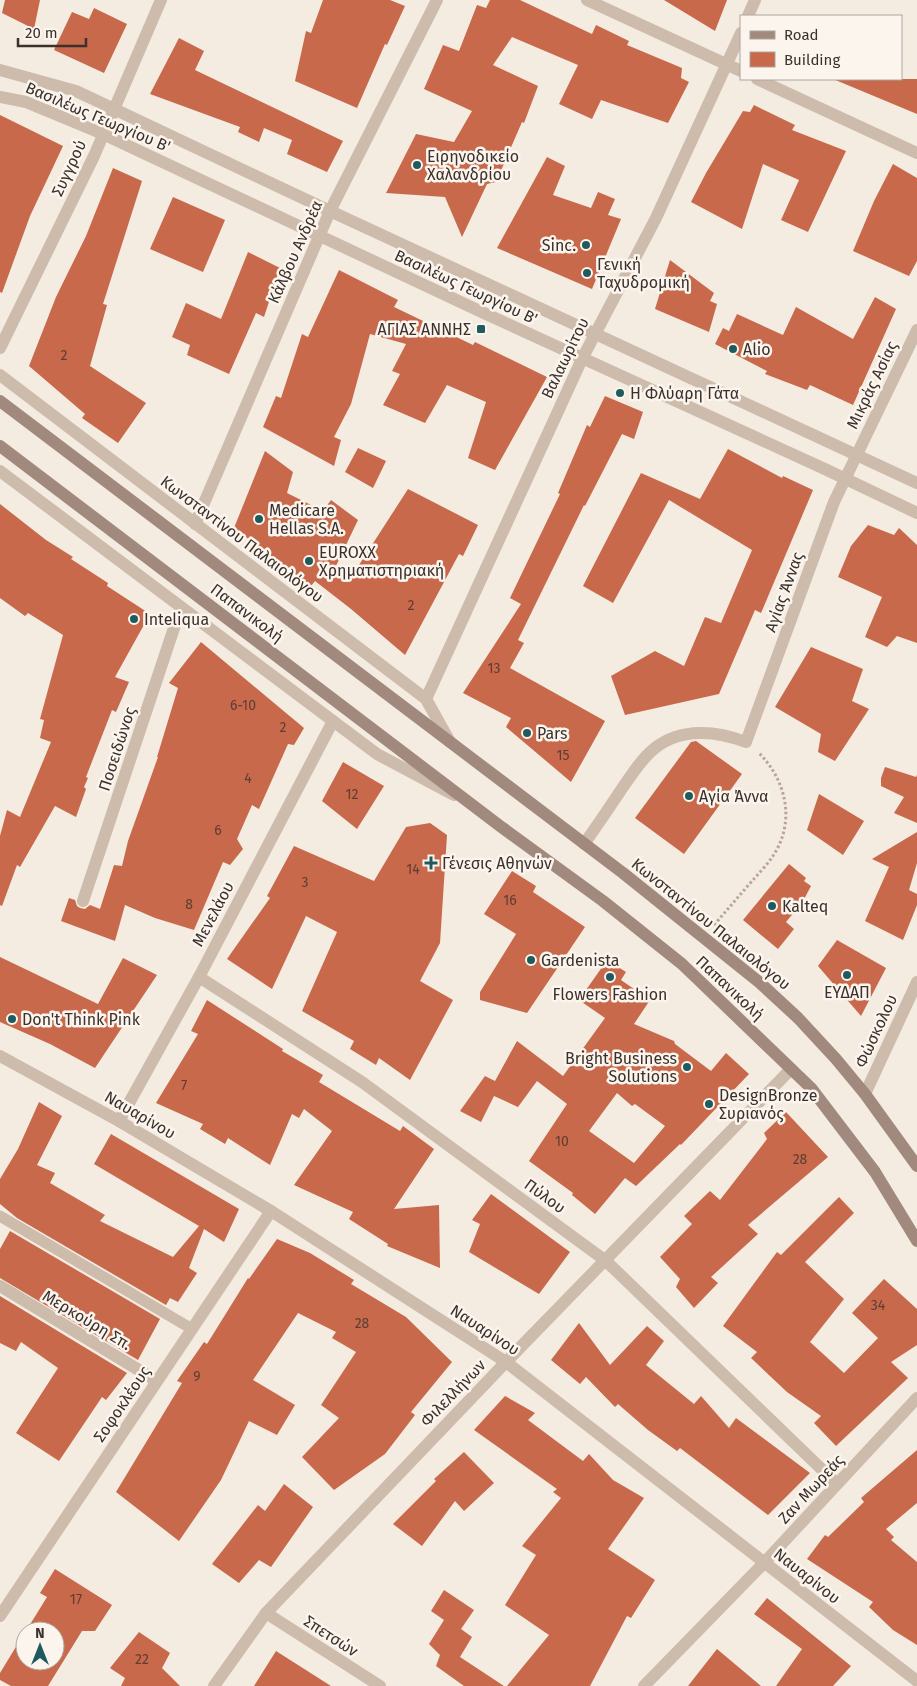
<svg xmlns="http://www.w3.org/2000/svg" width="917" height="1686" font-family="'Fira Sans',sans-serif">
	<rect width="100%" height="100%" fill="#f4ebe1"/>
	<g fill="#c8694b" fill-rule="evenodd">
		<polygon points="5,0 40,0 34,29 2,13"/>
		<polygon points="323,0 390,0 405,6 387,45 385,44 357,108 295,81 306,31 311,33"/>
		<polygon points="490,0 520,0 592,34 596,25 629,41 627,45 682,68 681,78 689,82 668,123 601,100 592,119 559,104 578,65 512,37 493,65 538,86 524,123 522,122 496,182 487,184 462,237 445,197 386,193 416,134 454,142 472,111 424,89 443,45 459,51 477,5 486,8"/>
		<polygon points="664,0 727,0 715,31"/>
		<polygon points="94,8 127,24 104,73 54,50 72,12 89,19"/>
		<polygon points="179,38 204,51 195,70 343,141 327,172 287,154 292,140 264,128 259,142 238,132 240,127 150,94"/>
		<polygon points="833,79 917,79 917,114"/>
		<polygon points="754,105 795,125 792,130 846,151 808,232 781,220 799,180 763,164 742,229 691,202 706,173 743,111 750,112"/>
		<polygon points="0,115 63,146 30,216 2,293 0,292"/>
		<polygon points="547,157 565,166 553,195 591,208 598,192 615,199 608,215 621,219 592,289 497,248"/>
		<polygon points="893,164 917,178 917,261 909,276 853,251 874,201"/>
		<polygon points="113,168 142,181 103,304 107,305 90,366 146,403 118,443 82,418 85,414 29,366 56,297 86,236"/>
		<polygon points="173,197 225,220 203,272 150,249"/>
		<polygon points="248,252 280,268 264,317 256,313 229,374 187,355 190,345 172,337 186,303 221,319"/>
		<polygon points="670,260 714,293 710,301 717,304 709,332 655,309"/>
		<polygon points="339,270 398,300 394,307 473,345 475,342 547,377 495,470 468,458 486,402 447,385 425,423 383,405 400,374 392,371 406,344 370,334 351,404 334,437 341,440 334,466 263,427 276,396 281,398 302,334 308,337"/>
		<polygon points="875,297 896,309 853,405 810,385 807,390 765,374 767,371 715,344 723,328 729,331 737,314 783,335 796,307 853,339"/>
		<polygon points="605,396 643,412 634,439 622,434 585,506 584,505 518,640 524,643 510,668 605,721 571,782 506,727 511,718 463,693 521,604 510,598 560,494 558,493 587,425 590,427"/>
		<polygon points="358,448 386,461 373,488 345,472"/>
		<polygon points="728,449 782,478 783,476 813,490 761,613 755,610 719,694 625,715 611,676 655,651 684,666 705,617 721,623 752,550 669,500 613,603 583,586 641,473 700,499"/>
		<polygon points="265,451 293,472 287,493 323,511 331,500 358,520 334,570 350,579 408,489 478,525 463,556 459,554 405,655 351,609 315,581 311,586 234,528"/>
		<polygon points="0,504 46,540 73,557 71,559 108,583 107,586 150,614 115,677 129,682 116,712 112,710 86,777 88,778 84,787 86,789 76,817 55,806 20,867 17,865 2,906 0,905 0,836 7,810 20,817 51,742 40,738 44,720 40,719 63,635 28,613 25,616 0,598"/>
		<polygon points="868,525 894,535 899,528 917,545 917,643 897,636 887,647 865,637 882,597 838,577 851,546"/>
		<polygon points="201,642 304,728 294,745 288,744 259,809 252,805 237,839 243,849 230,865 223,862 194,930 155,918 125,905 115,941 61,921 69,898 75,900 77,906 80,908 85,909 90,905 100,909 114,865 122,866 128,841 158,757 157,757 178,688 169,683"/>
		<polygon points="811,647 863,669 852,701 869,709 835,761 818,752 821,734 775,707"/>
		<polygon points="696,741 742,774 684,854 635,818 691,742"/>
		<polygon points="343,762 384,786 357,829 322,801"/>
		<polygon points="885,767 916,777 917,775 917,823 894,813 904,797 881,786 881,778"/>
		<polygon points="819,794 864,821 843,855 807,830"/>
		<polygon points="430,823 447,835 440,943 420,981 453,1000 410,1080 379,1058 376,1065 350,1049 354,1041 302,1011 337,932 306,916 272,989 227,959 270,898 267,896 294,846 374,881 406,827"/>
		<polygon points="917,832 917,863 909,890 917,894 917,905 903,940 865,921 889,867 872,859"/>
		<polygon points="789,864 806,878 804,881 811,886 802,903 786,922 794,929 778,949 743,920"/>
		<polygon points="512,871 536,886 533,892 585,927 527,1013 480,1000 480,992 516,934 484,914"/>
		<polygon points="837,940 886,968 861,1016 818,966"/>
		<polygon points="0,957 98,1004 123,958 157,975 95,1068 50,1044 0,1022"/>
		<path d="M 607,960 L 626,972 L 621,980 L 650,1000 L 634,1024 L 674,1041 L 675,1044 L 711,1071 L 726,1053 L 749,1074 L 681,1145 L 680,1144 L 636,1186 L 625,1178 L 595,1214 L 572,1195 L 573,1193 L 529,1161 L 567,1104 L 537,1081 L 518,1107 L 494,1096 L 481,1122 L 460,1111 L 485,1076 L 495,1081 L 517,1041 L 563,1076 L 605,1018 L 579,1000 ZM 617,1093 L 632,1106 L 635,1104 L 665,1126 L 634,1163 L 589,1131 Z"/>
		<polygon points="207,1000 283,1049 282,1051 323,1075 319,1082 400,1131 403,1126 434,1149 394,1209 439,1205 440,1268 387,1246 388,1244 349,1219 353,1212 294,1185 332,1131 304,1109 299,1118 292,1114 270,1165 228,1138 225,1144 200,1129 203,1124 156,1103 198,1034 191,1031"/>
		<polygon points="39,1102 62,1116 37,1165 55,1173 50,1183 105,1215 100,1221 173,1257 199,1226 94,1164 111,1134 239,1209 224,1242 204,1229 189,1268 197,1273 178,1302 170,1298 166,1305 17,1218 0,1204 0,1179 18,1149"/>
		<polygon points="786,1112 828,1157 748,1225 758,1234 711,1277 718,1283 694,1308 676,1287 680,1279 660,1257 692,1224 684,1216 710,1191 720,1200 767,1139 764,1133"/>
		<polygon points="491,1194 570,1252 539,1294 469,1252 480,1224 472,1220"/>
		<polygon points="839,1197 854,1213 805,1262 844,1299 810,1342 844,1373 878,1338 852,1313 884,1279 917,1309 917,1345 891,1362 908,1378 836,1446 814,1423 821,1416 787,1392 751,1358 757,1352 723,1326 777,1252 781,1255"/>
		<polygon points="10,1231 160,1319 138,1360 0,1278 0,1249"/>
		<polygon points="277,1239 310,1253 354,1280 351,1284 406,1317 452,1362 411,1412 415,1415 385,1454 334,1490 302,1457 339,1418 321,1405 356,1352 332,1338 336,1332 298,1313 253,1380 295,1405 277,1435 249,1421 221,1480 179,1541 116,1492 182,1383 177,1381 204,1342 207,1344 248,1278 249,1279"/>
		<polygon points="0,1296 127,1373 106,1400 102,1397 59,1461 16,1433 58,1368 21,1342 16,1351 0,1343"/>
		<polygon points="579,1323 610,1365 647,1326 664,1341 646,1365 694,1404 701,1396 729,1428 736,1418 810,1473 768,1515 680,1448 677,1451 648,1430 618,1404 615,1407 586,1377 580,1384 551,1360"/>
		<polygon points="505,1396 535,1413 528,1420 583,1461 589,1454 613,1480 644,1498 608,1549 655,1580 631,1618 627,1616 590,1686 507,1686 549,1635 505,1605 536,1555 522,1546 561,1498 553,1492 557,1489 474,1430"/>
		<polygon points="917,1450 917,1503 886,1529 894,1537 891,1540 917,1562 917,1645 893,1630 869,1607 873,1602 807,1559 825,1535 828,1537 864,1502 861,1498"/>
		<polygon points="464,1452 494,1483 464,1511 455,1501 422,1546 393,1524 436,1481 434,1479"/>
		<polygon points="284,1484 313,1507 271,1567 259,1560 239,1583 212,1564 258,1505 265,1511"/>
		<polygon points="55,1569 112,1605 95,1631 82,1631 48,1686 11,1686 0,1680 0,1673 25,1632 25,1661 55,1661 55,1631 26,1631 47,1597 40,1593"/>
		<polygon points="444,1590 474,1610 461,1629 472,1637 460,1657 504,1686 464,1686 436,1666 440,1655 429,1644 444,1620 431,1611"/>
		<polygon points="767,1598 851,1666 833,1686 776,1686 802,1649 754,1614"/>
		<polygon points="139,1632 170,1653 162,1668 180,1686 121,1686 125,1678 110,1668"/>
		<polygon points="717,1649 761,1686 688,1686"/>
		<polygon points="276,1651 331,1686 254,1686"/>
	</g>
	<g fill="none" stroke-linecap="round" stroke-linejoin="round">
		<path stroke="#b9a596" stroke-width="3" stroke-dasharray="2.5 2.5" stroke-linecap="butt" d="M 714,925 C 727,910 739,896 752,881 C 760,872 770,862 776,851 C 795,818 785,779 759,753"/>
		<polyline stroke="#cdbbac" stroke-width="11" points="0,1216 192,1329"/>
		<g stroke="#cdbbac" stroke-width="12">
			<polyline points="0,348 94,156 161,0"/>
			<polyline points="195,524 330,211 437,0"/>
			<polyline points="83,901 181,607"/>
			<polyline points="199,977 362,1082 606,1261 837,1484"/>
			<polyline points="0,1056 119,1121 271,1211 506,1362 917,1681"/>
			<polyline points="865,1094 917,982"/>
			<polyline points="119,1121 199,977 333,721"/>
			<polyline points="0,1286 157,1381"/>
			<polyline points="266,1613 380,1686"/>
			<polyline points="0,1616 271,1211"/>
			<polyline points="214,1686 266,1613 506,1362 791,1069"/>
			<polyline points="644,1686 764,1563 917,1398"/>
		</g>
		<g stroke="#cdbbac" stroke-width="12">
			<polyline points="587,0 741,71"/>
			<polyline points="748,16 755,0"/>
			<polyline points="0,70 76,91 330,211 917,483"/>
			<polyline points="757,79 917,153"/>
			<polyline points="0,97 26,102 103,134 486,314 827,470 917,513"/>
			<polyline points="0,375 426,699 450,742"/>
			<polyline points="0,471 377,754 454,795"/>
			<polyline points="426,699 582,359 656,218 741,33"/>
			<path d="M 584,844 C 597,826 609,808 621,790 C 631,776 641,759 655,748 C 682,727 717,731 746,742 L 834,502 L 917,330"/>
		</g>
		<g stroke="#a18a7d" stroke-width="12">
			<polyline points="0,401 623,873 759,982 798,1018 836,1059 865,1094 917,1166"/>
			<polyline points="0,446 500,826 603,901 682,964 811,1088 875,1172 917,1241"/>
		</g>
	</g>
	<g fill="#1f5a5e" stroke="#fbf5ee" stroke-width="2">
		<circle cx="417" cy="165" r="5"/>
		<circle cx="586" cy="245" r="5"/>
		<circle cx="587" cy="273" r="5"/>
		<rect x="476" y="324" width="10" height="10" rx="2.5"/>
		<circle cx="733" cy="349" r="5"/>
		<circle cx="620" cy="393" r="5"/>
		<circle cx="259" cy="519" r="5"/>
		<circle cx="309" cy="561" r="5"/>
		<circle cx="134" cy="619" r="5"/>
		<circle cx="527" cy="733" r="5"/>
		<circle cx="689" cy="796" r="5"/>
		<path d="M428.5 855.5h5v5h5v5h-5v5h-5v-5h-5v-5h5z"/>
		<circle cx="772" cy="906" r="5"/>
		<circle cx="531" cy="960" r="5"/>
		<circle cx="847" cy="975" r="5"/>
		<circle cx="610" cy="977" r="5"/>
		<circle cx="12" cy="1019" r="5"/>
		<circle cx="687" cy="1067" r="5"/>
		<circle cx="709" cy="1104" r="5"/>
	</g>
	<g text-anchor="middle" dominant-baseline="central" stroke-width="5" stroke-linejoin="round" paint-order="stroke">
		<g font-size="14" fill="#5e3e33">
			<text x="64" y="355">2</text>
			<text x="411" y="605">2</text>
			<text x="494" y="668">13</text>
			<text x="243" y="705">6-10</text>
			<text x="283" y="727">2</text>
			<text x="563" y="755">15</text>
			<text x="248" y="778">4</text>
			<text x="352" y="794">12</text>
			<text x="218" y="830">6</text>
			<text x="413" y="869">14</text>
			<text x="305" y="882">3</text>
			<text x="510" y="900">16</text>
			<text x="189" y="904">8</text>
			<text x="184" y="1085">7</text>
			<text x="562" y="1141">10</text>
			<text x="800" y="1159">28</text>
			<text x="878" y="1305">34</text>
			<text x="362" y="1323">28</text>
			<text x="197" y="1376">9</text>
			<text x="76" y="1599">17</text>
			<text x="142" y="1659">22</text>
		</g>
		<g font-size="16" fill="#3b302b" stroke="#fbf5ee">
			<text transform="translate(98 117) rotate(23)">Βασιλέως Γεωργίου Β'</text>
			<text transform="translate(69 168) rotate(-65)">Συγγρού</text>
			<text transform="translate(295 252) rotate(-66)">Κάλβου Ανδρέα</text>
			<text transform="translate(466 287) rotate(25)">Βασιλέως Γεωργίου Β'</text>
			<text transform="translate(565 358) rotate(-64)">Βαλαωρίτου</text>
			<text transform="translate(872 385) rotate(-64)">Μικράς Ασίας</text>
			<text transform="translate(242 539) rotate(37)">Κωνσταντίνου Παλαιολόγου</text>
			<text transform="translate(784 592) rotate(-70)">Αγίας Άννας</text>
			<text transform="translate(247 613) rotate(37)">Παπανικολή</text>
			<text transform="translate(117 749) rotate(-72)">Ποσειδώνος</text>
			<text transform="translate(213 914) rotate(-62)">Μενελάου</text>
			<text transform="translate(711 924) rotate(39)">Κωνσταντίνου Παλαιολόγου</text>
			<text transform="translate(730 988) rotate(43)">Παπανικολή</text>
			<text transform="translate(876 1031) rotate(-65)">Φώσκολου</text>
			<text transform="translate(140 1115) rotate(30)">Ναυαρίνου</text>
			<text transform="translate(545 1196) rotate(36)">Πύλου</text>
			<text transform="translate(87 1320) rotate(31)">Μερκούρη Σπ.</text>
			<text transform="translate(485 1330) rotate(33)">Ναυαρίνου</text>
			<text transform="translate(453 1393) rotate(-46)">Φιλελλήνων</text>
			<text transform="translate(122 1404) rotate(-56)">Σοφοκλέους</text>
			<text transform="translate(811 1489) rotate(-47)">Ζαν Μωρεάς</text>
			<text transform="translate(807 1576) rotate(38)">Ναυαρίνου</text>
			<text transform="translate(331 1636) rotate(33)">Σπετσών</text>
		</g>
		<g font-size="16" fill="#3b302b" stroke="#fbf5ee" text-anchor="start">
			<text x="427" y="156">Ειρηνοδικείο<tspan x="427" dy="18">Χαλανδρίου</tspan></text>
			<text x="576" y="245" text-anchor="end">Sinc.</text>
			<text x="597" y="264">Γενική<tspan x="597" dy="18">Ταχυδρομική</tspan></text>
			<text x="471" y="329" text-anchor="end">ΑΓΙΑΣ ΑΝΝΗΣ</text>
			<text x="743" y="349">Alio</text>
			<text x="630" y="393">Η Φλύαρη Γάτα</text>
			<text x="269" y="510">Medicare<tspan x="269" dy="18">Hellas S.A.</tspan></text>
			<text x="319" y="552">EUROXX<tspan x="319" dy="18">Χρηματιστηριακή</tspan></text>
			<text x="144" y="619">Inteliqua</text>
			<text x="537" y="733">Pars</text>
			<text x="699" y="796">Αγία Άννα</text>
			<text x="442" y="863">Γένεσις Αθηνών</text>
			<text x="782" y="906">Kalteq</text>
			<text x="541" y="960">Gardenista</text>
			<text x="847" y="992" text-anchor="middle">ΕΥΔΑΠ</text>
			<text x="610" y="994" text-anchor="middle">Flowers Fashion</text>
			<text x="22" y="1019">Don't Think Pink</text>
			<text x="677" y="1058" text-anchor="end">Bright Business<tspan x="677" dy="18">Solutions</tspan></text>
			<text x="719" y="1095">DesignBronze<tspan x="719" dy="18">Συριανός</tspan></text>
		</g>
	</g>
	<rect x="740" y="15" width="162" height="65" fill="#fbf5ee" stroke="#aea6a0"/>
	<rect x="750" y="31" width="25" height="8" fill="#a18a7d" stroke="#aea6a0"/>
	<text x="784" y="40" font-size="15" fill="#3b302b">Road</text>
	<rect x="750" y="52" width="25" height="15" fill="#c8694b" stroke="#aea6a0"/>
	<text x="784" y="65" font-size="15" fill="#3b302b">Building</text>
	<g transform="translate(40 1646)"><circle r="24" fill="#fbf5ee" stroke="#aea6a0"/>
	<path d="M0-4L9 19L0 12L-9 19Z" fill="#1f5a5e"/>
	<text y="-8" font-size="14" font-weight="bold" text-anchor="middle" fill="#3b302b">N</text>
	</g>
	<path d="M18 38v8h68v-8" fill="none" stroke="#3b302b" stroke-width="2.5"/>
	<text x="25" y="38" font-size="15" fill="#3b302b" stroke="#fbf5ee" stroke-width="4" paint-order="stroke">20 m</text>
</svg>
